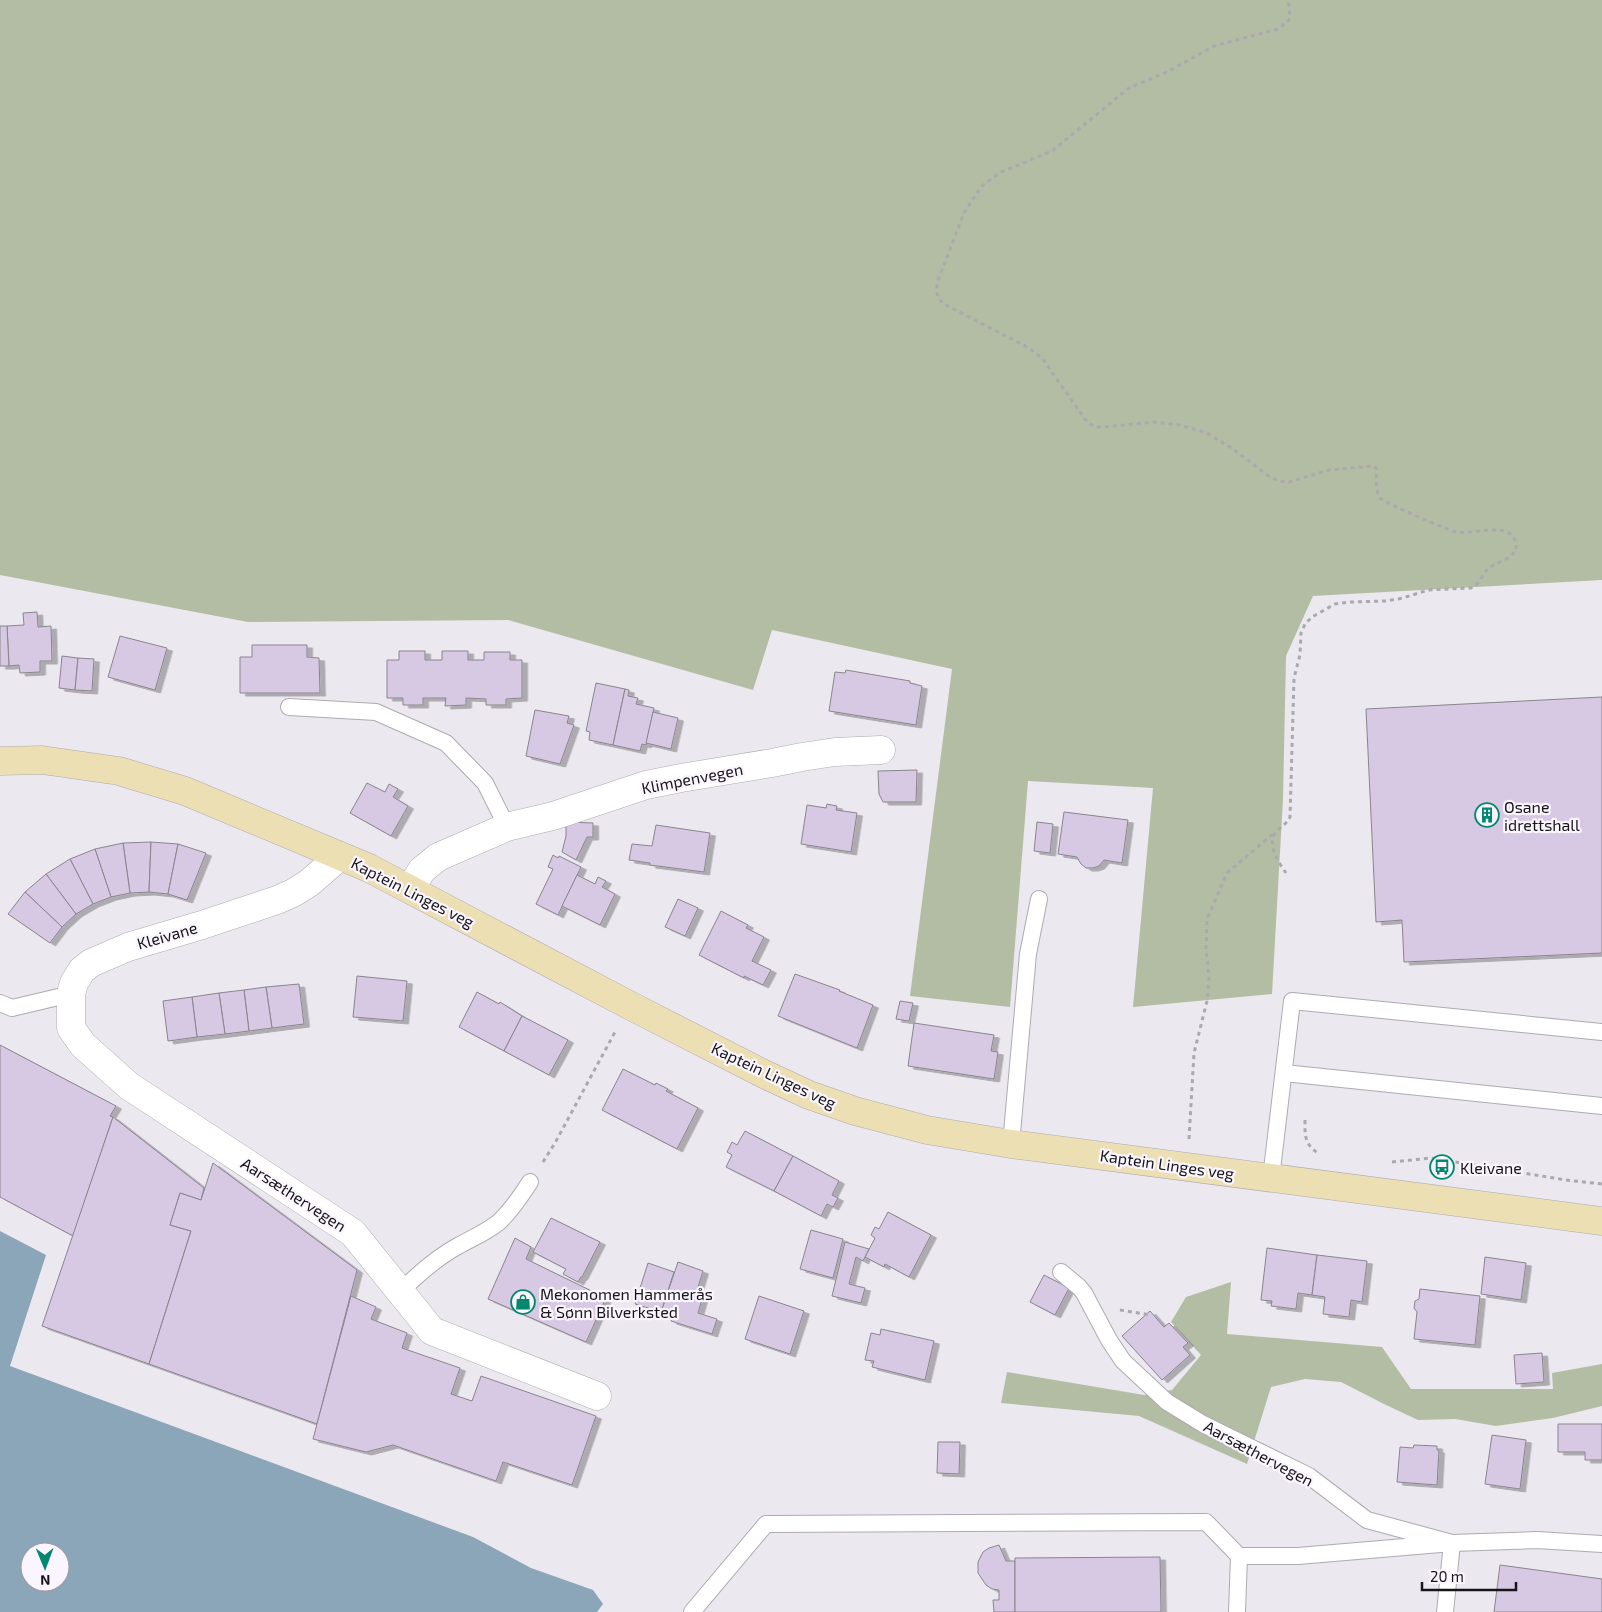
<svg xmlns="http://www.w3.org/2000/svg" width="1602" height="1612" font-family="'Exo 2',sans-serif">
	<defs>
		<filter id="shadow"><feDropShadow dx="5.5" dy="3" stdDeviation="0" flood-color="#0004"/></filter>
	</defs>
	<rect width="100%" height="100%" fill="#ece8f0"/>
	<g fill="#b3bda4">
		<polygon points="0,0 1602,0 1602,580 1313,596 1286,656 1283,799 1272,994 1133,1007 1153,788 1028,781 1010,1007 910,996 952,669 772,630 753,690 508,620 248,622 0,575"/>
		<polygon points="1231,1282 1227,1334 1382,1347 1411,1389 1553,1389 1552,1373 1602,1364 1602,1406 1553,1418 1496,1426 1455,1419 1418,1420 1384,1404 1341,1382 1305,1379 1271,1387 1247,1464 1139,1416 1001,1403 1007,1372 1144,1395 1172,1390 1201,1355 1171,1322 1186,1297"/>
	</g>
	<path fill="#8ba6b8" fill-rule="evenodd" d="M 0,1231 L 46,1255 L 10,1366 L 473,1537 L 531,1568 L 593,1590 L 603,1604 L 597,1612 L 0,1612 ZM 30,1552 L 60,1552 L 60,1582 L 30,1582 Z"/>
	<g fill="#d7c8e3" stroke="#89858d" filter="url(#shadow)">
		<polygon points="37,612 38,627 51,626 52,661 40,661 40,672 20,673 19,665 9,666 7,626 24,625 23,613"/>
		<polygon points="0,626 7,626 9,666 0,666"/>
		<polygon points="120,636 167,648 155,690 108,677"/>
		<polygon points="252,645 307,645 307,657 319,658 320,693 240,693 240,657 252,657"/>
		<polygon points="399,651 425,651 425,660 442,660 442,651 468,651 468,660 484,660 484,652 510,652 510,660 522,660 522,698 506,699 506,705 486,705 486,699 466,698 466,705 445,706 446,698 423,698 423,705 403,705 403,698 387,698 387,660 399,660"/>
		<polygon points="62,656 78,658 75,690 59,688"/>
		<polygon points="78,658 94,659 92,691 75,690"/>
		<polygon points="846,670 910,681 910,683 922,686 916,725 829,711 835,672 845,673"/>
		<polygon points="596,683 625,689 613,745 589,740 590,732 586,731"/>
		<polygon points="625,689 629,690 628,696 638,698 636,704 654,708 646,745 642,744 640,751 613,745"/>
		<polygon points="1602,697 1602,953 1404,962 1402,920 1376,922 1366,709"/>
		<polygon points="535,710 569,716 567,723 574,725 560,764 526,756"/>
		<polygon points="653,712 678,718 671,749 646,743"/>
		<polygon points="917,770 916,802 883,802 879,794 878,771"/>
		<polygon points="367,783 385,792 389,784 398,789 393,797 408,806 391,836 350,813"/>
		<polygon points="827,804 837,806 836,810 857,813 851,852 801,844 807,805 826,808"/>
		<polygon points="1064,812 1128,820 1122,863 1104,860 1099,866 1093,868 1086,868 1081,864 1077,857 1058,854"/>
		<polygon points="566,822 593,823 593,837 587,837 576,860 562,852 566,836"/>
		<polygon points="1037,822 1053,824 1050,853 1034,851"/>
		<polygon points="656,825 710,833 704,872 650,865 650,863 629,860 632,844 652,846"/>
		<polygon points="151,842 149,892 130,893 123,843"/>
		<polygon points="151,842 178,844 168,894 149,892"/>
		<polygon points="123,843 130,893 111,897 95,849"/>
		<polygon points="178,844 206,853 187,900 168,894"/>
		<polygon points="95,849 111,897 93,904 70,859"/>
		<polygon points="553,855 558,858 559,856 581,867 558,915 536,904 553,869 548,867"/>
		<polygon points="70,859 93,904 76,914 46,874"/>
		<polygon points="46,874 76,914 62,927 25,892"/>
		<polygon points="577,875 595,884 598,877 606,881 602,887 615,894 600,925 562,906"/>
		<polygon points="25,892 62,927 50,943 8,914"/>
		<polygon points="678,899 698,908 685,936 665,927"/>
		<polygon points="721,911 748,925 746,928 764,937 752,961 771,970 763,985 744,976 744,978 699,955"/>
		<polygon points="795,974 840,990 839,991 873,1005 857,1048 778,1016"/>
		<polygon points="357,976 407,981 403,1021 353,1017"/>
		<polygon points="299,984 304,1024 272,1028 266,987"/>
		<polygon points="266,987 272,1028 249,1031 244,990"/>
		<polygon points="244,990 249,1031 225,1034 219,993"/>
		<polygon points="477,992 499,1004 500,1002 522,1016 504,1051 459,1027"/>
		<polygon points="219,993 225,1034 197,1037 192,997"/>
		<polygon points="192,997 197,1037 168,1041 163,1001"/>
		<polygon points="900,1001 913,1003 909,1021 896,1019"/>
		<polygon points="522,1016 568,1040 549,1075 504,1051"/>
		<polygon points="914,1023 994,1035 991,1051 998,1052 994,1079 908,1066"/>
		<polygon points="0,1045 116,1106 110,1116 113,1117 73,1236 0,1197"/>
		<polygon points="623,1069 655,1085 656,1083 668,1089 666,1091 698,1108 677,1149 602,1110"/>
		<polygon points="113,1117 204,1188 201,1200 180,1193 170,1225 191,1231 149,1364 42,1326"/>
		<polygon points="745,1131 793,1156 774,1191 726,1167 732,1155 727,1152 732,1142 737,1145"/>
		<polygon points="793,1156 839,1181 832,1195 838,1198 833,1207 827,1204 821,1216 774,1191"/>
		<polygon points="213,1163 357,1270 317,1424 149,1364 191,1231 170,1225 180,1193 201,1200"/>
		<polygon points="888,1212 931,1235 909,1277 885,1264 884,1267 865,1257 875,1238 871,1235 875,1227 879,1229"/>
		<polygon points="551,1218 600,1242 582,1277 581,1277 578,1282 563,1274 566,1269 533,1252"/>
		<polygon points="811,1230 843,1239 833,1278 800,1269"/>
		<polygon points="515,1238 531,1247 526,1259 606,1298 586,1342 488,1299"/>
		<polygon points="845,1242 869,1249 863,1261 856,1257 849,1284 865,1288 861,1303 832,1296"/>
		<polygon points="1267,1248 1317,1255 1312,1295 1298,1293 1296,1309 1271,1306 1272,1301 1261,1300"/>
		<polygon points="1317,1255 1367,1261 1362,1302 1351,1300 1349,1317 1323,1314 1325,1297 1312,1295"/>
		<polygon points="1485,1257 1526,1263 1521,1300 1481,1294"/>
		<polygon points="678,1262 703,1271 695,1297 702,1299 698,1313 717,1319 712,1334 671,1321 673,1316 661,1312"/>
		<polygon points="648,1263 674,1272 661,1312 635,1304"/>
		<polygon points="1044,1275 1069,1288 1055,1315 1030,1302"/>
		<polygon points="1420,1289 1480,1296 1475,1345 1414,1339 1417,1312 1414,1308 1415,1301 1419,1299"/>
		<polygon points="351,1296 376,1307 371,1319 407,1333 402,1348 460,1368 451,1394 472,1401 481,1376 596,1416 572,1485 503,1462 496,1481 393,1445 366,1452 313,1439"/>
		<polygon points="759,1296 804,1311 790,1354 745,1339"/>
		<polygon points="1150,1311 1164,1327 1169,1323 1188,1343 1183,1347 1190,1355 1162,1380 1122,1336"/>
		<polygon points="881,1329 934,1341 925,1380 872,1367 874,1361 865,1360 871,1333 880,1335"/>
		<polygon points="1542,1353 1544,1382 1516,1384 1514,1355"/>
		<polygon points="1558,1424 1602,1424 1602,1460 1585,1460 1585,1452 1558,1452"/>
		<polygon points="1492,1435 1526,1440 1520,1489 1485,1484"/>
		<polygon points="938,1442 960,1442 959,1474 937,1473"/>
		<polygon points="1414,1445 1437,1446 1437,1450 1439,1450 1437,1485 1397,1482 1400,1447 1413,1448"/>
		<polygon points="999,1545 1006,1561 1015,1561 1015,1612 994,1612 993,1600 999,1600 999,1590 992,1589 986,1585 978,1573 978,1562 983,1552 989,1548"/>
		<polygon points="1160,1557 1161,1612 1015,1612 1015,1558"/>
		<polygon points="1500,1565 1602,1579 1602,1612 1494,1612"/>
	</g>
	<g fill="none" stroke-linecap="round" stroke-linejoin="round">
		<g stroke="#aeaab2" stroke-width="18">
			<g id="lane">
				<polyline points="289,707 376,712 446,743 485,783 507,827"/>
				<polyline points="0,1003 12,1008 71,994"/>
				<polyline points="1284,1073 1602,1106"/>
				<polyline points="1011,1144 1028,954 1039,899"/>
				<polyline points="1271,1178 1292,1001 1602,1032"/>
				<polyline points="1061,1272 1079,1287 1084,1293 1109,1340 1123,1361 1167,1402 1203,1424 1309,1476 1367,1520 1452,1543 1537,1540 1602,1544"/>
				<path d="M 400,1292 C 418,1274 436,1258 458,1246 C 472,1238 487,1232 499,1222 C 511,1211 521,1196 530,1182"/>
				<polyline points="692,1612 766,1524 1206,1522 1239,1556 1298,1556 1452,1543 1445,1612"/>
				<polyline points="1237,1612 1239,1556"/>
			</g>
		</g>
		<g stroke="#aeaab2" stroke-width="29">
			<g id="street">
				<polyline points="340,856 309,883 293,893 277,900 202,925 128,947 91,963 82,970 74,983 71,994 71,1028 83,1045 129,1086 353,1233 432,1331 597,1396"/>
				<polyline points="410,889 422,870 438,857 507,827 553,816 646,785 681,778 772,763 802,757 835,752 881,750"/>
			</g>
		</g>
		<g stroke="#aeaab2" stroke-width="29">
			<polyline id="secondary" points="0,761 42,760 119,771 185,791 369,868 629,1005 766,1075 809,1095 855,1111 927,1130 1011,1144 1602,1221"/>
		</g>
		<g stroke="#aba8ae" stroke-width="3" stroke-dasharray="4 4" stroke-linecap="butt">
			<path d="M 1286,873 C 1279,863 1266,844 1276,832 C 1282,825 1285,826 1290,817 L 1294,678 L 1300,655 L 1301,633 L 1305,624 L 1312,617 L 1335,604 L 1350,602 L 1386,601 L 1403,598 L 1428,590 L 1471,588 L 1478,583 L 1488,568 L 1508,558 L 1516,551 C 1519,517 1475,535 1457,532 C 1449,531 1383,502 1380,498 C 1375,491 1377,476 1376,468 L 1372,466 L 1329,470 L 1289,482 L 1279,481 L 1270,477 L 1233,449 L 1207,433 L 1180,425 L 1154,422 L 1105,427 L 1095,427 L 1087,422 L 1042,358 L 1029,348 L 942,303 L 937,294 L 937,283 L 964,213 L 981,187 L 999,173 L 1052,151 L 1129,88 L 1167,72 L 1214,46 L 1278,29 L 1289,20 L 1290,8 L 1287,0"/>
			<path d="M 1305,1120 C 1305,1135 1304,1144 1318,1153"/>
			<polyline points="1189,1139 1194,1053 1207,1001 1209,978 1206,950 1207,919 1227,873 1274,833"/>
			<polyline points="543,1162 555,1143 615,1032"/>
			<polyline points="1392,1162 1431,1158 1566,1180 1602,1184"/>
			<polyline points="1120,1310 1151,1315"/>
		</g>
		<use href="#lane" stroke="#fff" stroke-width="16"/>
		<use href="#street" stroke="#fff" stroke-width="28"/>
		<use href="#secondary" stroke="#ebdfb3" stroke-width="28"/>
	</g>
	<defs>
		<g id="building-ring" transform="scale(1.25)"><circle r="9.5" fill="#faf5fe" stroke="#02886c" stroke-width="1.5"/><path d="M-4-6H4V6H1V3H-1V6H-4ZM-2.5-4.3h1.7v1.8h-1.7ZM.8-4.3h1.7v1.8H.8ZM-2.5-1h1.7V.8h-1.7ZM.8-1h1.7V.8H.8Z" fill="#02886c"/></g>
		<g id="bus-ring" transform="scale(1.25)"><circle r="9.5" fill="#faf5fe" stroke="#02886c" stroke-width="1.5"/><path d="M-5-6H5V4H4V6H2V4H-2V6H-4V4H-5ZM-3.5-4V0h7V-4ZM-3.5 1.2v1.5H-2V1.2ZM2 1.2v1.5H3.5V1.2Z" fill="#02886c"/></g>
		<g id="shop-ring" transform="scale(1.25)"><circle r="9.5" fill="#faf5fe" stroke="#02886c" stroke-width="1.5"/><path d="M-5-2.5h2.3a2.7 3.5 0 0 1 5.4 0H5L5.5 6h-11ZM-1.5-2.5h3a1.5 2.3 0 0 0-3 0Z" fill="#02886c"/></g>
	</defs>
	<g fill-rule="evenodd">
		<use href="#building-ring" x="1487" y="815"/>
		<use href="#bus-ring" x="1442" y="1167"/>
		<use href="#shop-ring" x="523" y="1302"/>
	</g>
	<g text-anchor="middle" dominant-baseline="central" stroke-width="4.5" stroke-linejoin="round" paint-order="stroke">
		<g font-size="16" fill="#171518" stroke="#faf5fe">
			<text transform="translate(692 778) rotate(-11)">Klimpenvegen</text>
			<text transform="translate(413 892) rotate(27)">Kaptein Linges veg</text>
			<text transform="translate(167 935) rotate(-16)">Kleivane</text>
			<text transform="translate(774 1075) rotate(25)">Kaptein Linges veg</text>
			<text transform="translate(1167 1164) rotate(8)">Kaptein Linges veg</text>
			<text transform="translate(294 1194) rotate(33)">Aarsæthervegen</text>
			<text transform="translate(1259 1453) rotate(28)">Aarsæthervegen</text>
		</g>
		<g font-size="16" fill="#171518" stroke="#faf5fe" text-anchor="start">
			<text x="1504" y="806">Osane<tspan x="1504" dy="18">idrettshall</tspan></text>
			<text x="1460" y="1167">Kleivane</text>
			<text x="540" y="1293">Mekonomen Hammerås<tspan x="540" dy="18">&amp; Sønn Bilverksted</tspan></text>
		</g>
	</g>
	<g transform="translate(45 1567) rotate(179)"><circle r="24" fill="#faf5fe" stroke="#9f9ba2"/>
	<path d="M0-4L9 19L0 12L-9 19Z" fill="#02886c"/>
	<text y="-8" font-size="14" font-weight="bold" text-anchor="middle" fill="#171518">N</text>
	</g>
	<path d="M1422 1582v8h94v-8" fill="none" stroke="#171518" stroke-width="2.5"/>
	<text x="1430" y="1582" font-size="15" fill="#171518" stroke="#faf5fe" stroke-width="4" paint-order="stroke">20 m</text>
</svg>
